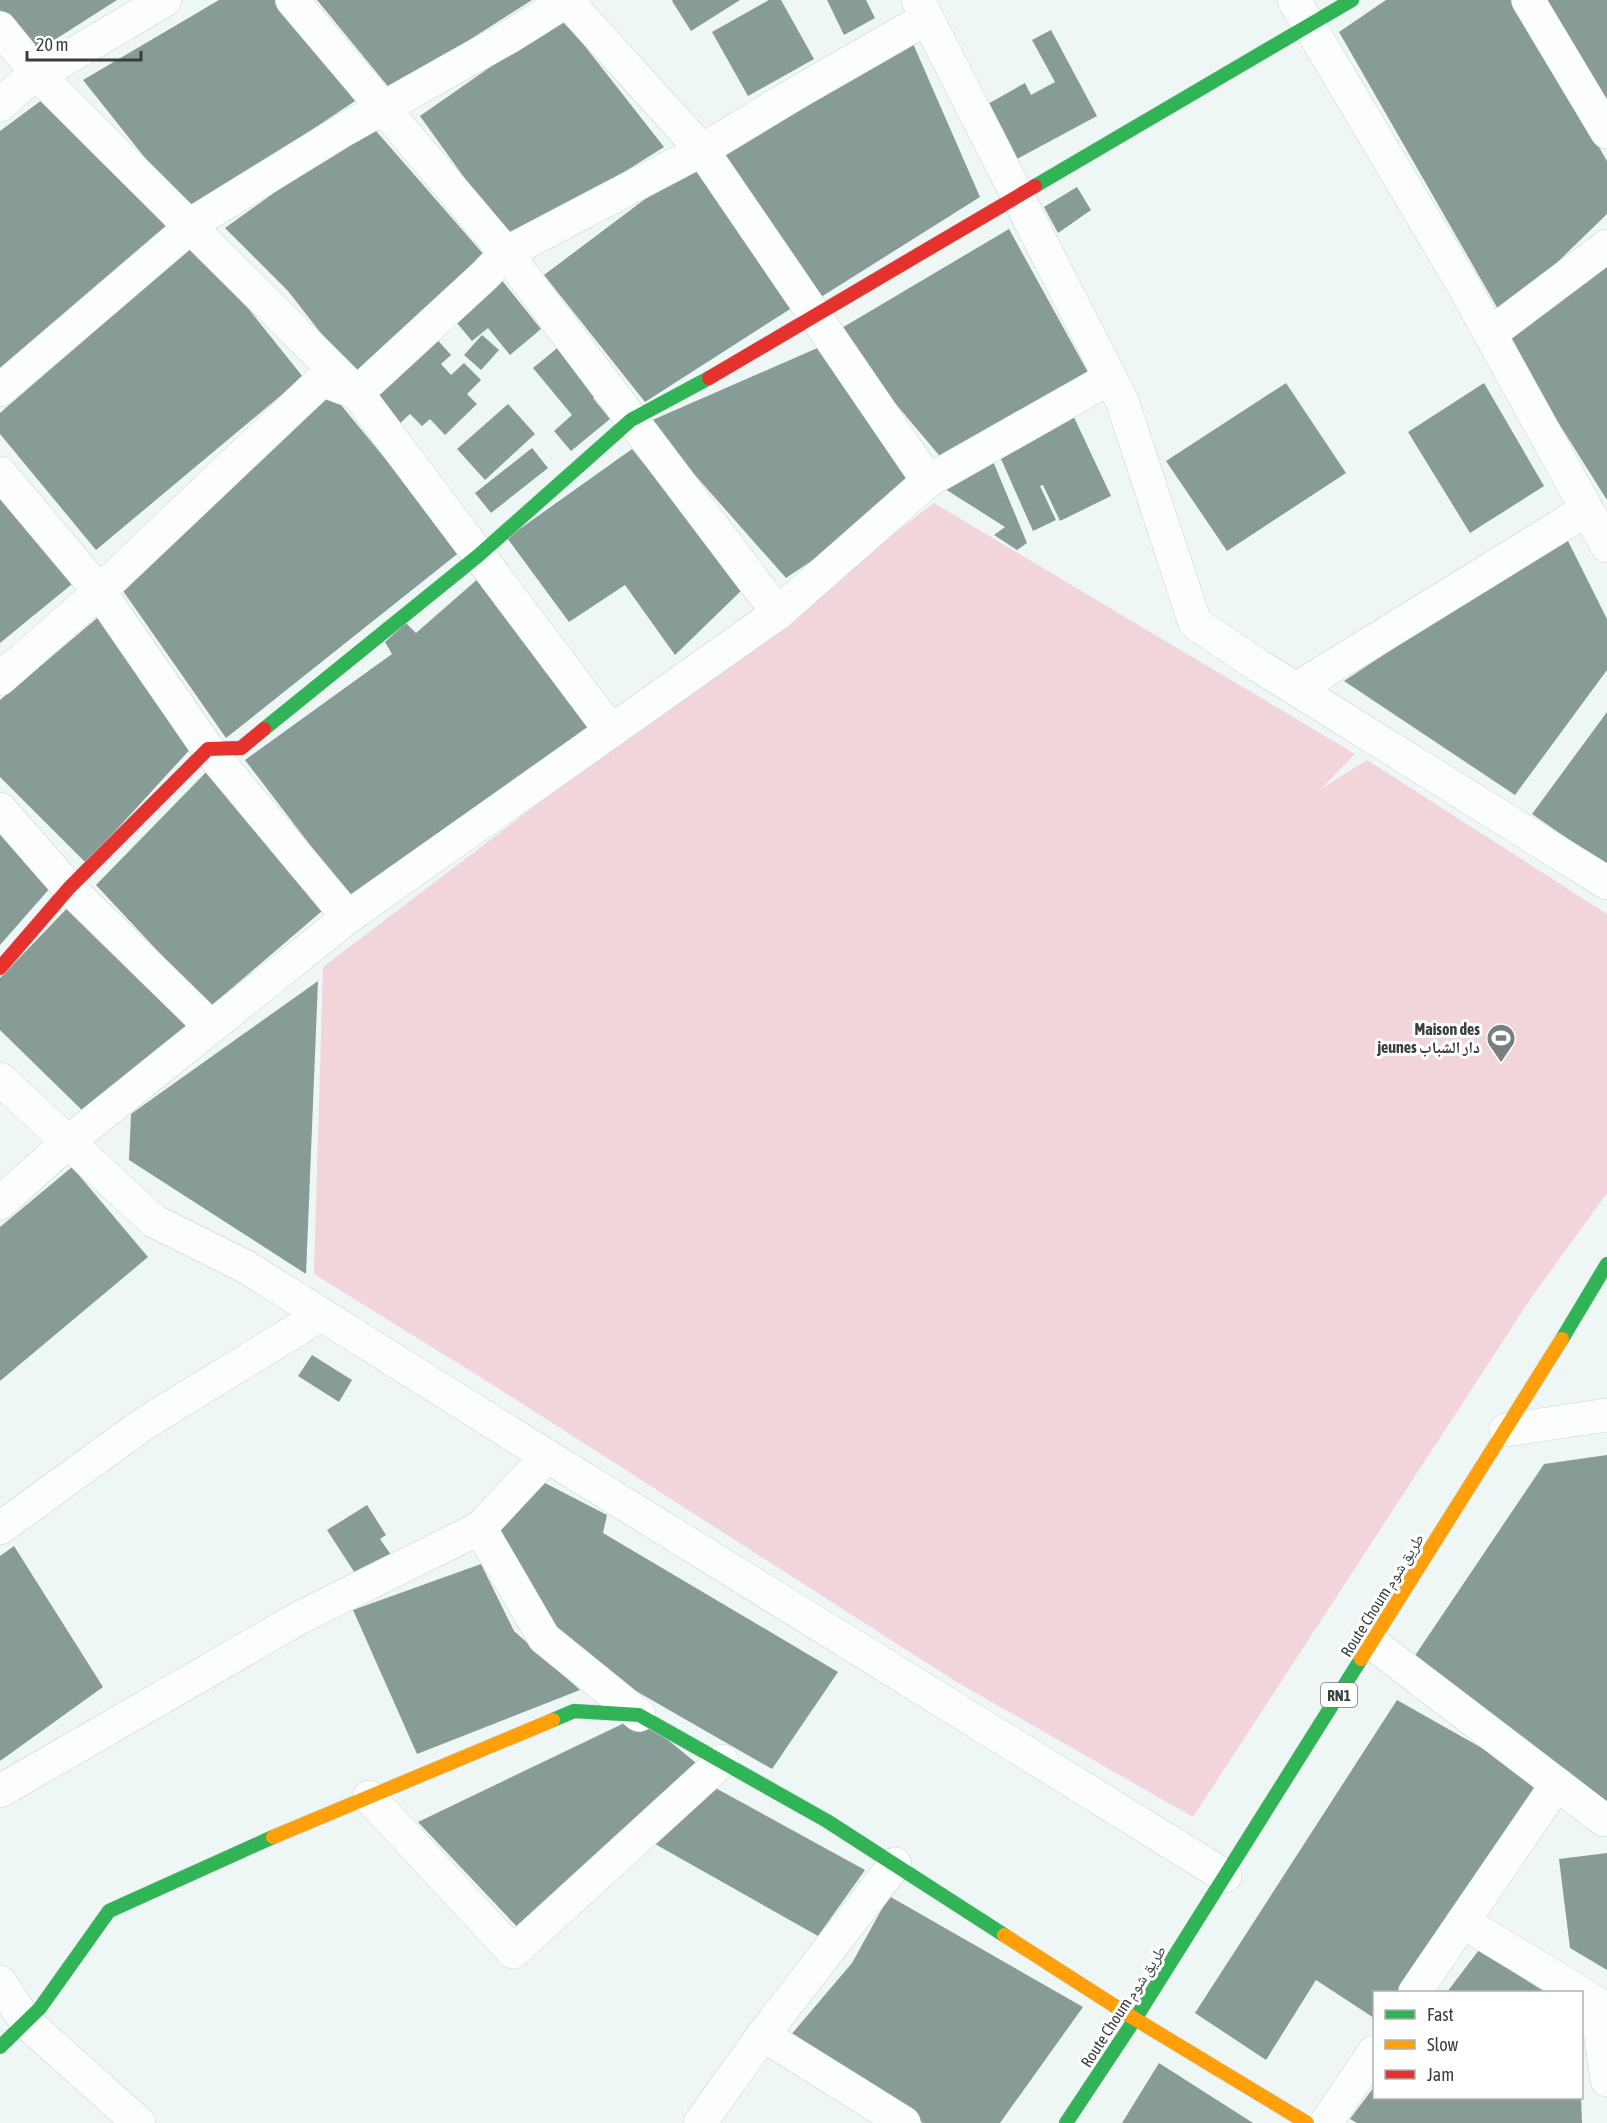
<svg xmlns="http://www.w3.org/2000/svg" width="1607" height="2123" font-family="'Asap Condensed','Noto Naskh Arabic',sans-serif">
	<rect width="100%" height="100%" fill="#eef7f5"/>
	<polygon fill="#f1d5db" points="934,503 1355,754 1321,789 1367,760 1607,914 1607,1193 1531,1298 1193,1817 955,1681 493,1385 314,1274 323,967"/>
	<g fill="#889c97">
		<polygon points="0,0 117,0 34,53 0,10"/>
		<polygon points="219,0 277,0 355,101 188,212 83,80"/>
		<polygon points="317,0 532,0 391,90"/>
		<polygon points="740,0 691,31 672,1 673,0"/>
		<polygon points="769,0 781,0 814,59 748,96 712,32"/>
		<polygon points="827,0 866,0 875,18 844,35"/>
		<polygon points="1386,0 1514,0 1607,161 1607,214 1502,316 1339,32"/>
		<polygon points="1543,0 1607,0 1607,101"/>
		<polygon points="562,17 664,147 511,243 420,116"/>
		<polygon points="1051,30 1097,116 1015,160 986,105 1025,83 1031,95 1055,82 1032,40"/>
		<polygon points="911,39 980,197 821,297 721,158"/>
		<polygon points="50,94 170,226 0,370 0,131"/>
		<polygon points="370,124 485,256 359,382 288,291 225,228"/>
		<polygon points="697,160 795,306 645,402 544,275"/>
		<polygon points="1077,187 1091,210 1058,233 1044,207"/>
		<polygon points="1009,229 1090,376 949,467 835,332"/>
		<polygon points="196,243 303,377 96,550 0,434 0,413"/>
		<polygon points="1607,263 1607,500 1505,338"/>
		<polygon points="500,278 541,329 510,355 488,328 472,341 452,317"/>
		<polygon points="433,335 451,355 441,364 451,375 464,363 481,380 467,394 477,404 445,435 430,419 422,426 410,414 397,426 368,396"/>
		<polygon points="482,335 499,350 481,370 464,355"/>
		<polygon points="561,345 600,392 593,398 610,419 571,451 554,431 572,415 533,368"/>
		<polygon points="822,346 924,486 786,578 648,422"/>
		<polygon points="1286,383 1346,473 1227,551 1166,461"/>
		<polygon points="1484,383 1544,486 1470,533 1408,432"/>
		<polygon points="332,394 461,551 226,738 121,588"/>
		<polygon points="508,404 535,434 485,480 457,449"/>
		<polygon points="1072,413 1111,496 1060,521 1043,485 1040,486 1056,520 1033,531 997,450"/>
		<polygon points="532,448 548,468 491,513 475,493"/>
		<polygon points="632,449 744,588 675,655 625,585 569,622 507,538"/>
		<polygon points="990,454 1027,543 1017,550 994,535 1005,527 942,487"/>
		<polygon points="0,495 77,580 0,643"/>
		<polygon points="1565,535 1607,619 1607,670 1515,795 1344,681"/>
		<polygon points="480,577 590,725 359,909 245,760 392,654 385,642 406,623 416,633"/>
		<polygon points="102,614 195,744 86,863 0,777 0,700"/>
		<polygon points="1607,712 1607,866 1532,814"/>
		<polygon points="215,763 329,905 210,1007 96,885"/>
		<polygon points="0,818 58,879 0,945"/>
		<polygon points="76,899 194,1019 88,1116 0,1030 0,978"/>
		<polygon points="318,981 306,1274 129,1160 131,1114"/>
		<polygon points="72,1167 148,1257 0,1381 0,1227"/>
		<polygon points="312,1355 352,1380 339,1402 298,1376"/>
		<polygon points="1607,1455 1607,1802 1410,1663 1544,1464"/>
		<polygon points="545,1483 607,1515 603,1533 838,1672 772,1769 629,1687 558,1631 499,1532"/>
		<polygon points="367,1505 386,1535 380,1539 396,1562 362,1584 327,1530"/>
		<polygon points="14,1546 103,1687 0,1761 0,1556"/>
		<polygon points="481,1564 514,1631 580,1690 417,1754 353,1610"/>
		<polygon points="1397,1700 1547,1785 1409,1992 1374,1992 1374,2018 1316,1980 1266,2060 1195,2013"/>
		<polygon points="639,1716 701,1767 521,1931 418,1822"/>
		<polygon points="710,1785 865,1870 818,1936 655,1844"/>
		<polygon points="1607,1853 1607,1970 1570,1948 1559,1859"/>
		<polygon points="889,1896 1083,2007 1000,2123 923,2123 790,2036 852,1963"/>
		<polygon points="1479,1950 1545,1992 1447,1992"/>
		<polygon points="1159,2063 1253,2123 1122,2123"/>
		<polygon points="1374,2087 1374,2098 1581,2098 1582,2123 1357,2123 1350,2119"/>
	</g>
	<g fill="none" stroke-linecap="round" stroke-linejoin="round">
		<g stroke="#ccd4d2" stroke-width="34">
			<g id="street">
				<polyline points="292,0 506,253 778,613"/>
				<polyline points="566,0 702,150 928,481"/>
				<polyline points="1294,0 1462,283 1607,546"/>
				<polyline points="1528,0 1607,132"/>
				<polyline points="927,18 1122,401 1195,623 1259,666 1607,883"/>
				<polyline points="0,28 38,75 357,393 611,731"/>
				<polyline points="0,105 23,84 165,0"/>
				<polyline points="1490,334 1607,246"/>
				<polyline points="0,390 201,218 342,131 509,37 568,0"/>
				<polyline points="0,473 99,591 208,749 348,917"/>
				<polyline points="0,679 89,601 322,380 357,393 485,275 506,253 702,150 798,92 927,18 918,0"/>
				<polyline points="1296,689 1586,510"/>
				<polyline points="0,809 69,888 211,1027"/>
				<polyline points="0,1079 154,1221 246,1267 518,1438 1225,1876"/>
				<polyline points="0,1203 68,1142 348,917 778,613 928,481 1110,378"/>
				<polyline points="1506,1430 1607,1415"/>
				<polyline points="547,1456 480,1528 544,1638 639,1715"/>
				<polyline points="0,1528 145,1423 321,1315"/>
				<polyline points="1372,1643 1604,1820 1607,1820"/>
				<polyline points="0,1791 301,1617 480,1528"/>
				<polyline points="369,1797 513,1952 722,1761"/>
				<polyline points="1463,1922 1579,1992"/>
				<polyline points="0,1982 26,2022 139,2123"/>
				<polyline points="1415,1992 1557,1784"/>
				<polyline points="1582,1994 1596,2003 1607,2080"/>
				<polyline points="763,2035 895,1864"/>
				<polyline points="700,2123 763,2035 904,2123"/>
				<polyline points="1326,2123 1374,2052"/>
			</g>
		</g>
		<g stroke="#ccd4d2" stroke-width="15">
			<g id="fast">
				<polyline points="1035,186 1352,0"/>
				<polyline points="264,729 479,555 631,420 709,378"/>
				<polyline points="1562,1339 1607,1264"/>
				<polyline points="553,1720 574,1711 639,1715 827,1821 1004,1935"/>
				<polyline points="0,2047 40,2008 109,1911 273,1837"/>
				<polyline points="1066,2123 1135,2019 1361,1659"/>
			</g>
		</g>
		<g stroke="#ccd4d2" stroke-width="15">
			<g id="slow">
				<polyline points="1361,1659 1562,1339"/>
				<polyline points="273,1837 553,1720"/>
				<polyline points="1004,1935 1135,2019 1307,2123"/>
			</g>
		</g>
		<g stroke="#ccd4d2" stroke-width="15">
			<g id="jam">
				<polyline points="709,378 1035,186"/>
				<polyline points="0,968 69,888 208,749 241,748 264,729"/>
			</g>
		</g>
		<use href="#street" stroke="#fcfefe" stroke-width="33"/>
		<use href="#fast" stroke="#30b455" stroke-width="14"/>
		<use href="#slow" stroke="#ff9f0a" stroke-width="14"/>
		<use href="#jam" stroke="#e5322d" stroke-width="14"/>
	</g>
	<defs>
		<g id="stadium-pin" transform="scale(1.5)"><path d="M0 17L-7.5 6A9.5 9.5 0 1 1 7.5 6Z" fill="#787f7d" stroke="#fff"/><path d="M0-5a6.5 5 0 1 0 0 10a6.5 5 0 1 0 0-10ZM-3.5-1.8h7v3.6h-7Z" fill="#fff"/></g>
	</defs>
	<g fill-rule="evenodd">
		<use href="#stadium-pin" x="1501" y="1038"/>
	</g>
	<g text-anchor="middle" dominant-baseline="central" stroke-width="6" stroke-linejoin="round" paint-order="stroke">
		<rect fill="#fff" stroke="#747976" stroke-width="1.5" x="1321" y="1683" width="36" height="24" rx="4.5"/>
		<g font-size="15" font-weight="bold" fill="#383f3c">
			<text x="1339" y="1695">RN1</text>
		</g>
		<g font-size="16" font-weight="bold" fill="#383f3c" stroke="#fff" text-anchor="end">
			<text x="1480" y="1029">Maison des<tspan x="1480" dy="18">jeunes دار الشباب</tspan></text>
		</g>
		<g font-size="16" fill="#383f3c" stroke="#fff">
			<text transform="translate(1382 1595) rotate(-58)">Route Choum طريق شوم</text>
			<text transform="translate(1123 2006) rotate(-57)">Route Choum طريق شوم</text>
		</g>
	</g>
	<rect x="1373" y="1991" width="210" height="108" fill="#ffffff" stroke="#afb2b1" stroke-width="1.5"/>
	<rect x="1385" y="2010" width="30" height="9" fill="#30b455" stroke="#afb2b1" stroke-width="1.5"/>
	<text x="1427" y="2021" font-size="18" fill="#383f3c">Fast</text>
	<rect x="1385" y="2040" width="30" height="9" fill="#ff9f0a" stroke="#afb2b1" stroke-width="1.5"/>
	<text x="1427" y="2051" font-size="18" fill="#383f3c">Slow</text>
	<rect x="1385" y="2070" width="30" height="9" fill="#e5322d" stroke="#afb2b1" stroke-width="1.5"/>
	<text x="1427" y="2081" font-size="18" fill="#383f3c">Jam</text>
	<path d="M27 51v9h114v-9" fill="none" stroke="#383f3c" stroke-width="3"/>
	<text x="36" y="51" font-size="18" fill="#383f3c" stroke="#ffffff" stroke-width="4.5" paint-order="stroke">20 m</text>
</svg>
